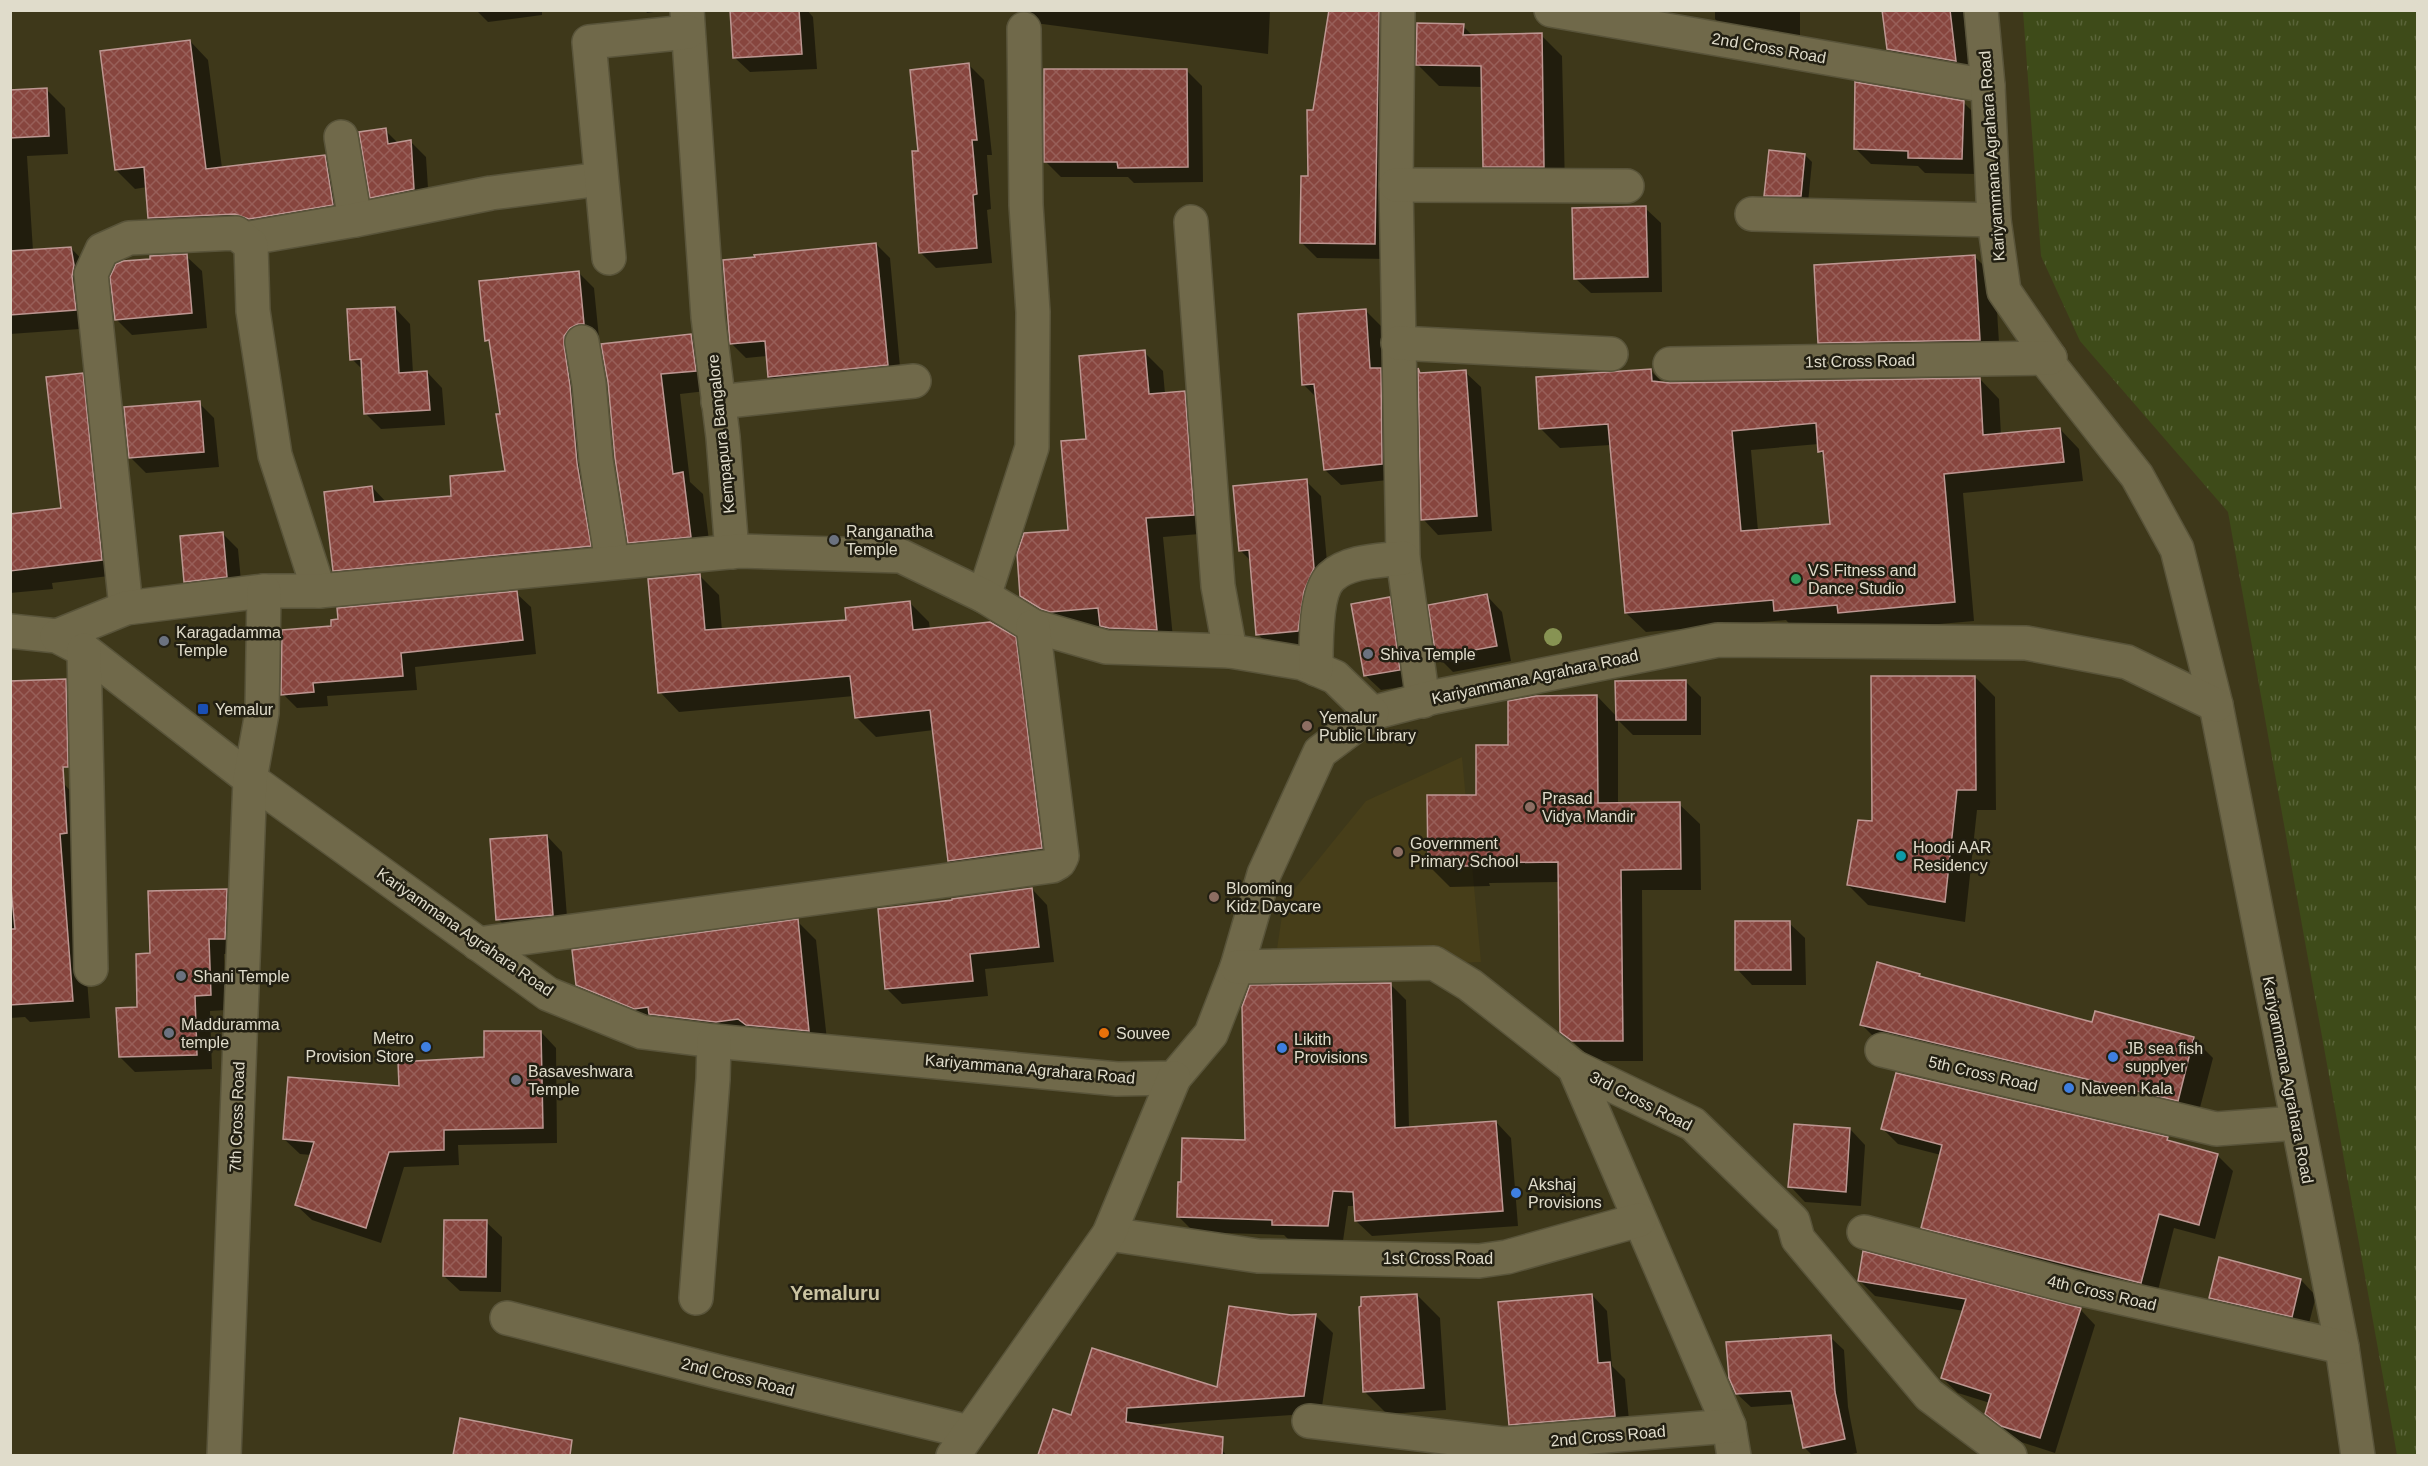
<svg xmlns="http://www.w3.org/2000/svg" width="2428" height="1466" font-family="Arial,sans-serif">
	<defs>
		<pattern id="grass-tufts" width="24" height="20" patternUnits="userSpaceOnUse" patternTransform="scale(1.5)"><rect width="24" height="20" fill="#3e4b19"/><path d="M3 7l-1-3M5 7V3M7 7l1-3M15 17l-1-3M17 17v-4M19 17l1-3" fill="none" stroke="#5a6439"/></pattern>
		<pattern id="building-cross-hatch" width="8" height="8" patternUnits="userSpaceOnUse" patternTransform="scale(1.5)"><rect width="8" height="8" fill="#87453e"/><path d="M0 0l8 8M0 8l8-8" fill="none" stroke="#985f59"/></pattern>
	</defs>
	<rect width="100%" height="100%" fill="#3e381a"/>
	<polygon fill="#473e19" points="1462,757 1481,962 1274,969 1284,902 1366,801"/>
	<polygon fill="url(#grass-tufts)" points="2023,11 2417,11 2417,1455 2397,1455 2228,512 2080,341 2041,256"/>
	<g fill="#0007" fill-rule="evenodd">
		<polygon points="476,10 542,10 542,15 488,22"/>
		<polygon points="645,10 668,10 647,13"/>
		<polygon points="732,10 807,10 813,17 817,69 750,72 734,57"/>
		<polygon points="1022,10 1270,10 1268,54 1035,23"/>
		<polygon points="1715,10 1800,10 1800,41 1733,37 1715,19"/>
		<polygon points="1884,10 1963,10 1970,76 1904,64 1888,49"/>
		<polygon points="1378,12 1394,27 1390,259 1317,258 1302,243 1314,112"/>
		<polygon points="1463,26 1473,36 1541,35 1562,56 1565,188 1506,187 1485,166 1483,87 1439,86 1418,65"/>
		<polygon points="190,41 208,60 222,168 324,156 343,175 352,223 168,237 149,218 147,187 135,189 116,170"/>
		<polygon points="969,65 984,80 992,155 987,155 991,209 987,210 992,263 936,268 921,253 920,152"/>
		<polygon points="1186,70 1202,86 1203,182 1134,183 1128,177 1061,177 1046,162"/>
		<polygon points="47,90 65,108 68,154 27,156 33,251 71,248 89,267 94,328 10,334 10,91"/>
		<polygon points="1963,102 1979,118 1977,174 1925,173 1918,166 1871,164 1856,149"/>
		<polygon points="385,130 399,144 411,142 426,157 429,204 387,213 372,197"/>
		<polygon points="1805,155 1812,162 1808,203 1773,202 1765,195"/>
		<polygon points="1645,208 1661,223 1662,292 1591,293 1575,278"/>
		<polygon points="876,244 890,258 901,378 783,391 769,377 767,356 746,358 732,344"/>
		<polygon points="186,256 202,271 207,328 132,335 116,319"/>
		<polygon points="1974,256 1995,277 2000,360 1840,363 1819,342"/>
		<polygon points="579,273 594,288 599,338 594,338 605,561 349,585 334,570 372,487 387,503 453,498 507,473 491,345 487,340"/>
		<polygon points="395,308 410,324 413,373 427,372 442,388 445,425 381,429 365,413 363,370 352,359"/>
		<polygon points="1366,311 1381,326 1384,374 1397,479 1341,485 1325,470 1317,398 1304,385"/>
		<polygon points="691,336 711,356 715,390 680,394 690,482 703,494 711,556 649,562 629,542 609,382"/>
		<polygon points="1144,352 1163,371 1165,394 1184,392 1203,411 1212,533 1163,537 1174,648 1120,644 1103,627 1070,630 1041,615 1022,596 1069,531 1088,441"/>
		<path d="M 1650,370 L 1664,384 L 1980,379 L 1999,399 L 2001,435 L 2060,429 L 2079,449 L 2083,481 L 1963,493 L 1974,621 L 1859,631 L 1853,625 L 1795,630 L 1786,620 L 1646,632 L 1626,613 L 1611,445 L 1560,448 L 1541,429 ZM 1819,444 L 1819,451 L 1825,457 L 1832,525 L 1758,531 L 1751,450 Z"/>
		<polygon points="1420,372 1423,374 1465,372 1481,387 1492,531 1438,535 1423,519"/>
		<polygon points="82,375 97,390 117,575 52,583 53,589 10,593 10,516 63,510"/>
		<polygon points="199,403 214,418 219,467 146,473 131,458"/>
		<polygon points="1306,481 1321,496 1329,584 1313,646 1273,650 1258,634 1251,561 1240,550"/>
		<polygon points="223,534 238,549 242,592 201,597 185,581"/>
		<polygon points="699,575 719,595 722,631 848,622 909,602 929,622 930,630 1015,638 1035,659 1061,868 969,880 949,861 934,730 876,737 856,717 854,696 679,712 660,692"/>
		<polygon points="516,593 531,607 536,654 415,667 417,690 327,696 328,706 297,708 283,694 333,627"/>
		<polygon points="1487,596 1502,612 1511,661 1453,672 1437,656"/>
		<polygon points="1389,599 1404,614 1414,685 1381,690 1365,675"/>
		<polygon points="1975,677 1995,697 1996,810 1977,810 1965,922 1868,905 1848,885 1874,823"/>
		<polygon points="65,680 81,696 82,747 10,748"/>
		<polygon points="1686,682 1701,697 1701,735 1633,735 1618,720 1618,804 1679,804 1700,824 1701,890 1642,890 1643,1061 1594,1061 1561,1031 1560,882 1489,883 1490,886 1450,887 1429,866 1510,746 1597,696 1617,717"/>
		<polygon points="64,784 81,802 77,851 90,1018 30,1022 25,1017 10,1018 10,788"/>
		<polygon points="547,836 562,852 568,930 513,934 498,919"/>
		<polygon points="1032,889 1047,905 1054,962 985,969 988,996 902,1004 886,988"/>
		<polygon points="226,891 242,906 240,953 224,954 226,1010 210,1011 212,1069 135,1072 120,1057 139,1009 152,955"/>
		<polygon points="797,921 816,940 828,1049 654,1027 597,1004 577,984"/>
		<polygon points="1789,923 1805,938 1806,985 1752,985 1737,969"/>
		<polygon points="1919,975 1923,979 2093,1024 2194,1039 2213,1058 2197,1119 1881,1044 1862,1025"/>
		<polygon points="1390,984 1406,1000 1409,1128 1496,1122 1511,1138 1518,1226 1372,1236 1356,1221 1356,1206 1348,1206 1343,1241 1289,1240 1284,1235 1194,1232 1179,1217"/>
		<polygon points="541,1032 556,1048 557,1143 458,1145 459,1165 404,1167 381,1243 312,1220 296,1205 311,1155 300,1154 284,1139 401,1087 486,1059"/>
		<polygon points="1850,1129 1865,1145 1861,1206 1805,1202 1790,1186"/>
		<polygon points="1883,1129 2168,1138 2172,1143 2217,1155 2233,1171 2215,1239 2174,1228 2156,1298 1938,1243 1922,1227 1941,1155 1898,1144"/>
		<polygon points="486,1222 502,1237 501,1292 460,1291 444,1276"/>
		<polygon points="1859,1280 2080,1309 2095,1325 2055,1453 2018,1441 1987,1413 1990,1403 1958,1393 1942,1378 1964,1311 1875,1296"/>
		<polygon points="2301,1280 2316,1296 2307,1331 2226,1313 2210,1298"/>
		<polygon points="1417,1295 1440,1318 1446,1410 1387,1414 1364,1391"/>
		<polygon points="1592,1295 1607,1311 1612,1366 1625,1379 1630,1431 1526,1440 1511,1424"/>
		<polygon points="1315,1315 1333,1333 1321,1413 1146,1425 1210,1436 1227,1456 1040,1456 1054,1411 1072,1417 1219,1389 1291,1316"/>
		<polygon points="1830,1337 1844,1350 1848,1407 1857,1453 1843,1456 1813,1456 1804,1447 1796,1404 1751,1407 1737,1394"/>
		<polygon points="462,1420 538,1451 537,1456 455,1456"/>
	</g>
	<g fill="url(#building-cross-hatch)" stroke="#bd9792" stroke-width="1.5" fill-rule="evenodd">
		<polygon points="730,10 799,10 802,54 733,58"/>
		<polygon points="1329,10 1379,10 1375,244 1300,243 1301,176 1308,176 1307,110 1313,110"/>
		<polygon points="1882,10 1950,10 1956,61 1887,49"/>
		<polygon points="1417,23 1464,24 1463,35 1542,33 1544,167 1483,167 1481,66 1416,65"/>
		<polygon points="190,40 206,169 325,155 333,205 249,219 235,214 148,218 144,167 115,170 100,51"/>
		<polygon points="969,63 977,140 972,140 977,194 973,195 977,248 919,253 912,151 918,151 910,70"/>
		<polygon points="1044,69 1187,69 1188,167 1118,168 1117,162 1044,162"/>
		<polygon points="1855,82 1964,101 1962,159 1908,158 1908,151 1854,149"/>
		<polygon points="47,88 49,136 10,138 10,90"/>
		<polygon points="386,128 388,144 411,140 414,189 370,198 359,132"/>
		<polygon points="1769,150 1805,154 1801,196 1764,196"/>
		<polygon points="1646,206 1648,277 1574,279 1572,208"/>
		<polygon points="876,243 888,365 768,377 765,341 730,344 723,260 755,257 754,255"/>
		<polygon points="71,247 74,265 72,276 76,310 10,315 10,251"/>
		<polygon points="187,254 192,313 115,320 110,277 116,264 123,261 150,259 150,256"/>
		<polygon points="1975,255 1980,340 1818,343 1814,265"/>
		<polygon points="579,271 584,324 578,324 570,328 564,336 564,345 570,386 577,463 591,546 333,571 324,492 372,486 374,502 451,496 450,476 505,471 496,414 500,414 489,340 485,341 479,281"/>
		<polygon points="395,307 399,373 427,371 430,410 364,414 361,359 350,360 347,309"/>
		<polygon points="1366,309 1370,368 1381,368 1382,464 1324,470 1314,384 1302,385 1298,314"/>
		<polygon points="691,334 696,371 661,374 673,474 683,472 691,537 628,543 615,458 608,382 601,344"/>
		<polygon points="1145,350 1149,394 1185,391 1194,515 1146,518 1157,630 1109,628 1100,626 1098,608 1050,612 1041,609 1020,596 1017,554 1024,533 1068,530 1061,441 1086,439 1079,356"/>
		<polygon points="1418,368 1420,373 1466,370 1477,516 1421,520"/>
		<path d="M 1651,369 L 1652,381 L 1670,383 L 1980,378 L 1983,435 L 2060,428 L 2064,462 L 1944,474 L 1955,602 L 1838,613 L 1837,605 L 1774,611 L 1773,600 L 1625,613 L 1608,424 L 1539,429 L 1536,377 ZM 1816,423 L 1818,452 L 1823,451 L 1830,524 L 1741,531 L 1732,431 Z"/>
		<polygon points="83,373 102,560 10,571 10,514 61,508 46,377"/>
		<polygon points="200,401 204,452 129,458 124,407"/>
		<polygon points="1307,479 1314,568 1304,591 1298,631 1256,635 1249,550 1239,551 1233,486"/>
		<polygon points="223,532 227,577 184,582 180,536"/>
		<polygon points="700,574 705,630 846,620 845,608 910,601 913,630 990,622 1016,637 1042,848 948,861 930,710 855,718 850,676 658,693 648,579"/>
		<polygon points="517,591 523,640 401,653 403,676 313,683 314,692 281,695 282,630 331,626 331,620 338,619 337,608"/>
		<polygon points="1487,594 1497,646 1436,657 1428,605"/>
		<polygon points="1390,597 1400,670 1364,676 1351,604"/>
		<polygon points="1871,676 1975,676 1976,790 1957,790 1945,902 1847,885 1858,820 1872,821"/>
		<polygon points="66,679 68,767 63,767 67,833 60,834 73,1001 10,1005 10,929 15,929 10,878 10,681"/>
		<polygon points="1686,680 1686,720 1616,720 1615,681"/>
		<polygon points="1597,695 1598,803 1680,802 1681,869 1621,870 1623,1041 1572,1041 1560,1032 1558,862 1469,863 1469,866 1428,866 1427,795 1476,795 1476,745 1508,745 1508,701 1536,696"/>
		<polygon points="547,835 553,915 496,920 490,839"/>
		<polygon points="1032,888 1039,947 970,954 973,981 885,989 878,909 952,900 952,899"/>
		<polygon points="227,889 225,939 209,939 211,995 195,996 197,1055 119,1057 116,1008 137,1007 136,954 150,953 148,891"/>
		<polygon points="798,919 809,1031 746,1025 738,1019 716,1022 649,1014 648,1007 634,1009 576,985 572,950"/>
		<polygon points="1735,921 1790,921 1791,970 1735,970"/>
		<polygon points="1877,962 1920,974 1919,976 2092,1022 2095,1011 2194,1037 2178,1101 1860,1025"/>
		<polygon points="1391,983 1395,1128 1496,1121 1503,1211 1355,1221 1353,1192 1333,1191 1328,1226 1272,1225 1272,1220 1177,1217 1178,1182 1181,1182 1182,1138 1245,1140 1242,1007 1250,985"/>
		<polygon points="484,1031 541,1031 543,1128 444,1130 444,1150 389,1152 366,1228 295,1205 314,1142 283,1139 288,1077 399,1086 398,1062 484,1057"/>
		<polygon points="1896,1073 2168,1137 2167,1140 2218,1154 2199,1225 2159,1214 2141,1283 1921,1228 1942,1145 1881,1129"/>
		<polygon points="1794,1124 1850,1128 1846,1192 1788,1187"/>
		<polygon points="444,1220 487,1220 486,1277 443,1276"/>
		<polygon points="1863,1251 2081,1308 2040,1438 2001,1426 1985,1414 1991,1394 1941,1378 1966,1299 1858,1281"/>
		<polygon points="2219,1257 2301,1279 2292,1317 2209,1298"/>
		<polygon points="1417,1294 1424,1388 1363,1392 1359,1307 1361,1306 1361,1297"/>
		<polygon points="1592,1294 1598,1363 1610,1362 1615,1416 1509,1425 1498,1302"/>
		<polygon points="1229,1306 1291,1315 1316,1314 1304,1396 1127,1408 1126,1422 1223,1437 1222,1455 1038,1455 1053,1409 1071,1415 1092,1348 1217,1387"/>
		<polygon points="1831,1335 1835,1392 1845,1439 1803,1448 1791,1391 1736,1394 1729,1378 1726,1342"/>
		<polygon points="460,1418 572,1440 570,1455 453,1455"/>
	</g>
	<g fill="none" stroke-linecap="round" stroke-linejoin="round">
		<g stroke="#59543a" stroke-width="36">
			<g id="minor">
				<polyline points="687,10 708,317 723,437 732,552"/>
				<polyline points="1398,10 1396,185 1403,558 1423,701"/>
				<polyline points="1551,10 1988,86"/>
				<polyline points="1981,10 1988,86 1994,220 2004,291 2050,358 2045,359 2137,476 2177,549 2216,705 2342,1347 2358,1456"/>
				<polyline points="341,137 355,220"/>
				<polyline points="1396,185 1627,186"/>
				<polyline points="1752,214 1994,220"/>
				<polyline points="1191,222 1218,586 1230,651"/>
				<polyline points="244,239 355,220 491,193 601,179"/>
				<polyline points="609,258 589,42 688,32"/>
				<polyline points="582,342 589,384 596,460 612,562"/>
				<polyline points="1398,343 1611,354"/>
				<polyline points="1670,364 2050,358"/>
				<polyline points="718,402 914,381"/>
				<polyline points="984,596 1032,447 1033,312 1026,205 1024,29"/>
				<polyline points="126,608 91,274 102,250 129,238 236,233 251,245 253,311 275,455 319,591"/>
				<polyline points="10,631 57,636 84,650 250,779 548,994 642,1032 714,1041 1117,1079 1174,1078 1211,1034 1237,967 1264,874 1320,752 1372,713 1434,697 1718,640 2026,643 2127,662 2216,705"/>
				<polyline points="57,636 126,608 264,591 319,591 739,551 901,556 984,596 1033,626 1106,647 1230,651 1302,663 1335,677 1372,713"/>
				<polyline points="84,650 91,969"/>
				<path d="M 1316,669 C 1316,648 1315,592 1331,577 C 1349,560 1381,561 1403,558"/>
				<polyline points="478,944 1052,866 1059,862 1062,856 1033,626"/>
				<polyline points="1237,967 1434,963 1470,985 1574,1067 1693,1124 1793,1221 1798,1239 1929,1395 2010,1456"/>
				<polyline points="1882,1050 2216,1129 2297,1123"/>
				<polyline points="1574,1067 1729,1426 1734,1456"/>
				<polyline points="1864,1232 2077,1288 2342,1347"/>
				<polyline points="1109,1234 1258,1256 1479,1261 1507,1257 1639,1220"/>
				<polyline points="696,1298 713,1079 714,1041"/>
				<polyline points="507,1318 723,1373 969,1432"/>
				<polyline points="1309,1421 1504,1444 1729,1426"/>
				<polyline points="224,1456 250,779 262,713 264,591"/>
				<polyline points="953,1456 1109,1234 1174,1078"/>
			</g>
		</g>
		<use href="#minor" stroke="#70694a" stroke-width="33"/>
	</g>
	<circle fill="#879353" cx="1553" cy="637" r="9"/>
	<g fill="#6b7280" stroke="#221f12" stroke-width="2">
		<circle cx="834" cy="540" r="6"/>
		<circle cx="164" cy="641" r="6"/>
		<circle cx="1368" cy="654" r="6"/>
		<circle cx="181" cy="976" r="6"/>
		<circle cx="169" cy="1033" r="6"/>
		<circle cx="516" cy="1080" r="6"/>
	</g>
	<circle fill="#2e9e5b" stroke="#221f12" stroke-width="2" cx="1796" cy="579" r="6"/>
	<rect fill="#1a4fb4" stroke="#221f12" stroke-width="2" x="197" y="703" width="12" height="12" rx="3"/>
	<g fill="#8d6e63" stroke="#221f12" stroke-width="2">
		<circle cx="1307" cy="726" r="6"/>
		<circle cx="1530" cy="807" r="6"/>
		<circle cx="1398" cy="852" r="6"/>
		<circle cx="1214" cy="897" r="6"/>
	</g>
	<circle fill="#0f9aa8" stroke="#221f12" stroke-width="2" cx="1901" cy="856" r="6"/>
	<circle fill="#e8710a" stroke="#221f12" stroke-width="2" cx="1104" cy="1033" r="6"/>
	<g fill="#3f7fe0" stroke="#221f12" stroke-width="2">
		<circle cx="426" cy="1047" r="6"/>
		<circle cx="1282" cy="1048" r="6"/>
		<circle cx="2113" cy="1057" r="6"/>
		<circle cx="2069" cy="1088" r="6"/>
		<circle cx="1516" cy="1193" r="6"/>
	</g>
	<g text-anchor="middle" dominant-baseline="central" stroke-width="5" stroke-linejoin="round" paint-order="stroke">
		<g font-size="16" fill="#e0dccb" stroke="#221f12">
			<text transform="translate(1769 48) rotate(10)">2nd Cross Road</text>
			<text transform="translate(1992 156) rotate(-94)">Kariyammana Agrahara Road</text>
			<text transform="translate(1860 361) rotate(-1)">1st Cross Road</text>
			<text transform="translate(721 434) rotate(-96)">Kempapura Bangalore</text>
			<text transform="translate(1535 677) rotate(-12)">Kariyammana Agrahara Road</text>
			<text transform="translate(465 932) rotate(35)">Kariyammana Agrahara Road</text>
			<text transform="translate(1030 1069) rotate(5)">Kariyammana Agrahara Road</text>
			<text transform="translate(1983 1074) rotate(13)">5th Cross Road</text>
			<text transform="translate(2288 1080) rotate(79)">Kariyammana Agrahara Road</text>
			<text transform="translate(1641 1101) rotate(27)">3rd Cross Road</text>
			<text transform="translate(237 1117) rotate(-88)">7th Cross Road</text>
			<text x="1438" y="1258">1st Cross Road</text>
			<text transform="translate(2102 1293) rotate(13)">4th Cross Road</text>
			<text transform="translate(738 1377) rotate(14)">2nd Cross Road</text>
			<text transform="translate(1608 1436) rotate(-5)">2nd Cross Road</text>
		</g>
		<g font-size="16" fill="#e0dccb" stroke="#221f12" text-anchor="start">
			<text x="846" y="531">Ranganatha<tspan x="846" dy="18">Temple</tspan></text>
			<text x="1808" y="570">VS Fitness and<tspan x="1808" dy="18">Dance Studio</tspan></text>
			<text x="176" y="632">Karagadamma<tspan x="176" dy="18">Temple</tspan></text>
			<text x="1380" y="654">Shiva Temple</text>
			<text x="215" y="709">Yemalur</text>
			<text x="1319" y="717">Yemalur<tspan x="1319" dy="18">Public Library</tspan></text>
			<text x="1542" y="798">Prasad<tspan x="1542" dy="18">Vidya Mandir</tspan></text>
			<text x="1410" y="843">Government<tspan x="1410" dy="18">Primary School</tspan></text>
			<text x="1913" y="847">Hoodi AAR<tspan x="1913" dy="18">Residency</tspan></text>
			<text x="1226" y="888">Blooming<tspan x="1226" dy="18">Kidz Daycare</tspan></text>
			<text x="193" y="976">Shani Temple</text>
			<text x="181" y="1024">Madduramma<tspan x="181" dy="18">temple</tspan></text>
			<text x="1116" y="1033">Souvee</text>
			<text x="414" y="1038" text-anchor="end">Metro<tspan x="414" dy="18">Provision Store</tspan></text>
			<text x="1294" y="1039">Likith<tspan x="1294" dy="18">Provisions</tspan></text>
			<text x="2125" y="1048">JB sea fish<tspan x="2125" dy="18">supplyer</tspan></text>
			<text x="528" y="1071">Basaveshwara<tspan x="528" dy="18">Temple</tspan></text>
			<text x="2081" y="1088">Naveen Kala</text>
			<text x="1528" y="1184">Akshaj<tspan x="1528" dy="18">Provisions</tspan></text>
		</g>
		<g font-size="20" font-weight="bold" fill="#cac3a1" stroke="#221f12">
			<text x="835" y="1293">Yemaluru</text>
		</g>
	</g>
	<rect width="2428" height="1466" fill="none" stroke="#e0dccb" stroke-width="24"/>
</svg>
